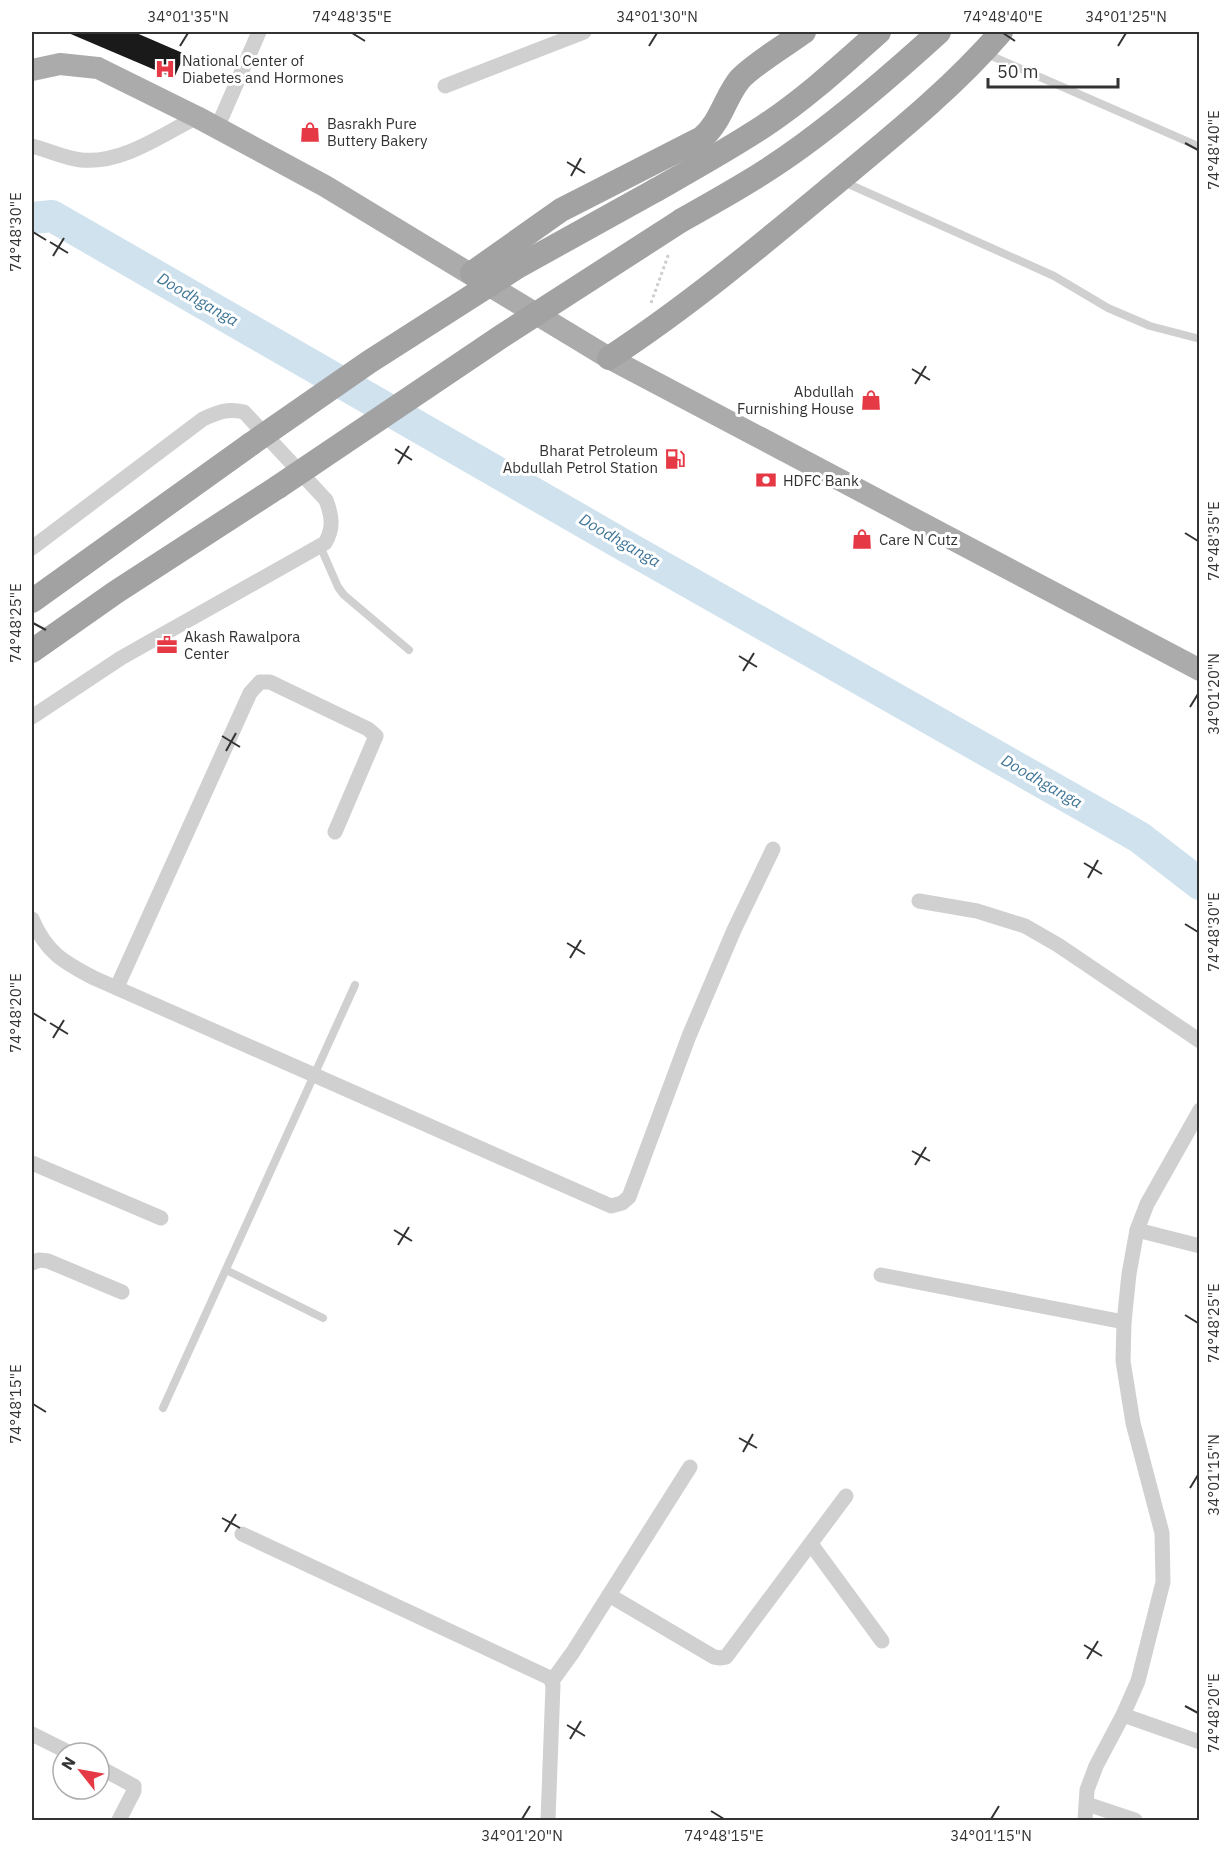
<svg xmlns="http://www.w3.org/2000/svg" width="1231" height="1852" font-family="'IBM Plex Sans',sans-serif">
	<rect width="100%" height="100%" fill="#fff"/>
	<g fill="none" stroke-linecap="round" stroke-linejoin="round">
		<polyline stroke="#cfe2ee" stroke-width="32" points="32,218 52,216 627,547 1139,837 1200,884"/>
	</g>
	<polygon fill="#1a1a1a" points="66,32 134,32 185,54 174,78"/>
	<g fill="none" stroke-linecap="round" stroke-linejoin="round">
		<polyline stroke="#cdcdcd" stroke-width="3" stroke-dasharray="3 3" stroke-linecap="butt" points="651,303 669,253"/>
		<g stroke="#d0d0d0" stroke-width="8">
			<polyline points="987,54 1200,147"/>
			<polyline points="844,182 1054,276 1108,308 1150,326 1200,339"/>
			<polyline points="320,546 338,587 344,595 409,650"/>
			<polyline points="226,1270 323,1318"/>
			<polyline points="163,1408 355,985"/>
		</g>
		<g stroke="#d0d0d0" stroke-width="15">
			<polyline points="445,86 584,32"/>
			<polyline points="217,128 259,32"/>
			<path d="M 32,146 C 48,150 64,158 81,160 C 122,164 162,135 197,117"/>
			<path d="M 32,548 L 203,419 C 218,412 228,408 244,412 L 326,500 C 332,516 334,528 325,543 L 121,658 L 32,717"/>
			<polyline points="919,901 977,911 1025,926 1058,945 1200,1041"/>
			<path d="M 32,919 C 46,952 63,962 94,978 L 611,1206 L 622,1203 L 629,1197 L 689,1036 L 734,930 L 773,849"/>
			<polyline points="117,987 250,693 260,682 270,682 368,729 376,736 335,832"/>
			<polyline points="32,1163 161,1218"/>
			<polyline points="1137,1230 1200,1246"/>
			<polyline points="32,1263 39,1260 48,1261 122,1292"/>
			<polyline points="881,1275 1124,1322"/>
			<polyline points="242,1534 550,1678 553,1685 548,1820"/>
			<polyline points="811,1544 882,1641"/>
			<polyline points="609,1595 714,1657 720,1658 726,1657 846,1496"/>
			<polyline points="552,1681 573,1652 690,1467"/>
			<polyline points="1123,1715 1200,1742"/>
			<polyline points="32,1734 70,1753"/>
			<polyline points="99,1767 134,1786 134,1791 119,1820"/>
			<polyline points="1087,1804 1135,1820"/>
			<polyline points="1085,1820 1087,1790 1096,1766 1123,1715 1138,1681 1163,1582 1162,1533 1133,1423 1123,1361 1124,1322 1129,1274 1137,1230 1147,1204 1200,1110"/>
		</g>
		<polyline stroke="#ababab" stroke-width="22" points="32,70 60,64 98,68 197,117 325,186 609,358 1200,670"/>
		<g stroke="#a2a2a2" stroke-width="24">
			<path d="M 656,190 C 693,169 729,149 764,126 C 805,99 842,65 879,32"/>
			<path d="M 682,220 C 723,197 764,174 802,146 C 850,111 895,72 939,32"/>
			<path d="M 472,273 L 561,210 L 702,138 C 721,122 725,97 740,79 C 754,64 787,44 804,32"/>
			<path d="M 609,358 C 687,307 759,247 830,188 C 889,139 951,90 1001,32"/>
			<polyline points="32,601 251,444"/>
			<polyline points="32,651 116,592 278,487"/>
		</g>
		<g stroke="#a2a2a2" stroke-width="24">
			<polyline points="251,444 369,362 519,266 656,190"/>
			<polyline points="278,487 502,336 682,220"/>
		</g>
	</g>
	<path fill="none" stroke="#333" stroke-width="2" d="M 352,33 L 365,41M 1003,33 L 1015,41M 180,46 L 188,33M 649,46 L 657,33M 1118,46 L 1126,33M 1185,143 L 1198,150M 567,162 L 585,173M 571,176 L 581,158M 33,232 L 46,240M 50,242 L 68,253M 53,256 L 64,238M 912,369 L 930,380M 915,384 L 926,366M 395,449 L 412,460M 398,464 L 409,446M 1185,533 L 1198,541M 33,623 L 46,630M 739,656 L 757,667M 743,671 L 754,653M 1190,707 L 1198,694M 222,736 L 240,747M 226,751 L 236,733M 1084,863 L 1102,874M 1088,878 L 1098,860M 1185,924 L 1198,932M 567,943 L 585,954M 570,958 L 581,940M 33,1013 L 46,1021M 50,1023 L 68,1034M 53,1038 L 64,1020M 912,1151 L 930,1161M 915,1165 L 926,1147M 394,1230 L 412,1241M 398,1245 L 409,1227M 1185,1315 L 1198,1323M 33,1404 L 46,1412M 739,1438 L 757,1448M 743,1452 L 753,1434M 1190,1488 L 1198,1475M 222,1518 L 240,1528M 225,1532 L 236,1514M 1084,1645 L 1102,1656M 1087,1659 L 1098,1641M 1185,1706 L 1198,1713M 567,1725 L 585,1736M 570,1739 L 581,1721M 711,1811 L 724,1819M 522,1819 L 530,1806M 991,1819 L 999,1806"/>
	<defs>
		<g id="hospital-bare" transform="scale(1.62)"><path d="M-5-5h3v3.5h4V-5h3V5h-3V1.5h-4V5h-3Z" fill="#e63946" stroke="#fff" stroke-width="2.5" paint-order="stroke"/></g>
		<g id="shop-bare" transform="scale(1.62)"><path d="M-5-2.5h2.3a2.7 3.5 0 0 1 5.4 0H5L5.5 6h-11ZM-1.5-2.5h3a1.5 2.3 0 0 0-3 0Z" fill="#e63946" stroke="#fff" stroke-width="2.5" paint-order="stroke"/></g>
		<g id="fuel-bare" transform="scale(1.62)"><path d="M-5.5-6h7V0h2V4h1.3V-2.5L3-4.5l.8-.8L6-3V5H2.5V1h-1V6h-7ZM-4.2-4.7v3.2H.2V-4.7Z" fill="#e63946" stroke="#fff" stroke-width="2.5" paint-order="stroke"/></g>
		<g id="bank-bare" transform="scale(1.62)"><path d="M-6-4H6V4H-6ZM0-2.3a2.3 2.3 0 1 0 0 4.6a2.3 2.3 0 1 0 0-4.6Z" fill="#e63946" stroke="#fff" stroke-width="2.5" paint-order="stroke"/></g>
		<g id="office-bare" transform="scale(1.62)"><path d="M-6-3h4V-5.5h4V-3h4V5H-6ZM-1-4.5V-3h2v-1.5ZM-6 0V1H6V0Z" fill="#e63946" stroke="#fff" stroke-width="2.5" paint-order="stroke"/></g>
	</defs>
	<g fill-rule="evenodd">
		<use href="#hospital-bare" x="165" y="69"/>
		<use href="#shop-bare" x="310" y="132"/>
		<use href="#shop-bare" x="871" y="400"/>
		<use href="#fuel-bare" x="675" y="459"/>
		<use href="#bank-bare" x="766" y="480"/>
		<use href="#shop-bare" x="862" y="539"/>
		<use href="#office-bare" x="167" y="645"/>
	</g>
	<g text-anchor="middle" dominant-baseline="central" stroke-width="6" stroke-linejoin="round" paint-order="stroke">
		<g font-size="15" fill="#333" stroke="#fff" text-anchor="start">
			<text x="182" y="60">National Center of<tspan x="182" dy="17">Diabetes and Hormones</tspan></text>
			<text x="327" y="123">Basrakh Pure<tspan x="327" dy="17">Buttery Bakery</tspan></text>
			<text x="854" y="391" text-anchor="end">Abdullah<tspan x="854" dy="17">Furnishing House</tspan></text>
			<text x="658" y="450" text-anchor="end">Bharat Petroleum<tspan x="658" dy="17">Abdullah Petrol Station</tspan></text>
			<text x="783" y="480">HDFC Bank</text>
			<text x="879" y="539">Care N Cutz</text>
			<text x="184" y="636">Akash Rawalpora<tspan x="184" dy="17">Center</tspan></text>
		</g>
		<g font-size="16" font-style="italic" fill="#3f7597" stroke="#fff">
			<text transform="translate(198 299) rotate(30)">Doodhganga</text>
			<text transform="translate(620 540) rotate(30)">Doodhganga</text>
			<text transform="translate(1042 781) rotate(30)">Doodhganga</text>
		</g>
	</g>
	<rect width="1231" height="1852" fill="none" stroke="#ffffff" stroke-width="66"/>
	<g transform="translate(81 1771) rotate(301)"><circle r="28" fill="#ffffff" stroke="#adadad" stroke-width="1.5"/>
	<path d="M0-4.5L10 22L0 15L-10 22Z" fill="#e63946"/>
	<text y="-9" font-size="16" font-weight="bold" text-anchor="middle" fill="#333333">N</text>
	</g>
	<path d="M988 78v9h130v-9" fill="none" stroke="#333333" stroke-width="3"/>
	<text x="997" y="78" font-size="18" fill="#333333" stroke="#ffffff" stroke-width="4.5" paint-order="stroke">50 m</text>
	<rect x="33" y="33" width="1165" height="1786" fill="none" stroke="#333" stroke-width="2"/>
	<g font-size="15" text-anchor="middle" fill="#333">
		<text x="188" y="22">34°01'35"N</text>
		<text x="352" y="22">74°48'35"E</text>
		<text x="657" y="22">34°01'30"N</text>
		<text x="1003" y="22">74°48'40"E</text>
		<text x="1126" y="22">34°01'25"N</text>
		<text transform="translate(1214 150) rotate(-90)" y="5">74°48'40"E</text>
		<text transform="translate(16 232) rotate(-90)" y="5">74°48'30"E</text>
		<text transform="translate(1214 541) rotate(-90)" y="5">74°48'35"E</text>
		<text transform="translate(16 623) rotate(-90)" y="5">74°48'25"E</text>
		<text transform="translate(1214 694) rotate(-90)" y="5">34°01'20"N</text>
		<text transform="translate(1214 932) rotate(-90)" y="5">74°48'30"E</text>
		<text transform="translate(16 1013) rotate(-90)" y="5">74°48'20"E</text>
		<text transform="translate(1214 1323) rotate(-90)" y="5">74°48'25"E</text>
		<text transform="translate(16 1404) rotate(-90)" y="5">74°48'15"E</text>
		<text transform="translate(1214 1475) rotate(-90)" y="5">34°01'15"N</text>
		<text transform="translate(1214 1713) rotate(-90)" y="5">74°48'20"E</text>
		<text x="522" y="1841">34°01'20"N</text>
		<text x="724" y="1841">74°48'15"E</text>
		<text x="991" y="1841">34°01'15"N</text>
	</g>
</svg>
